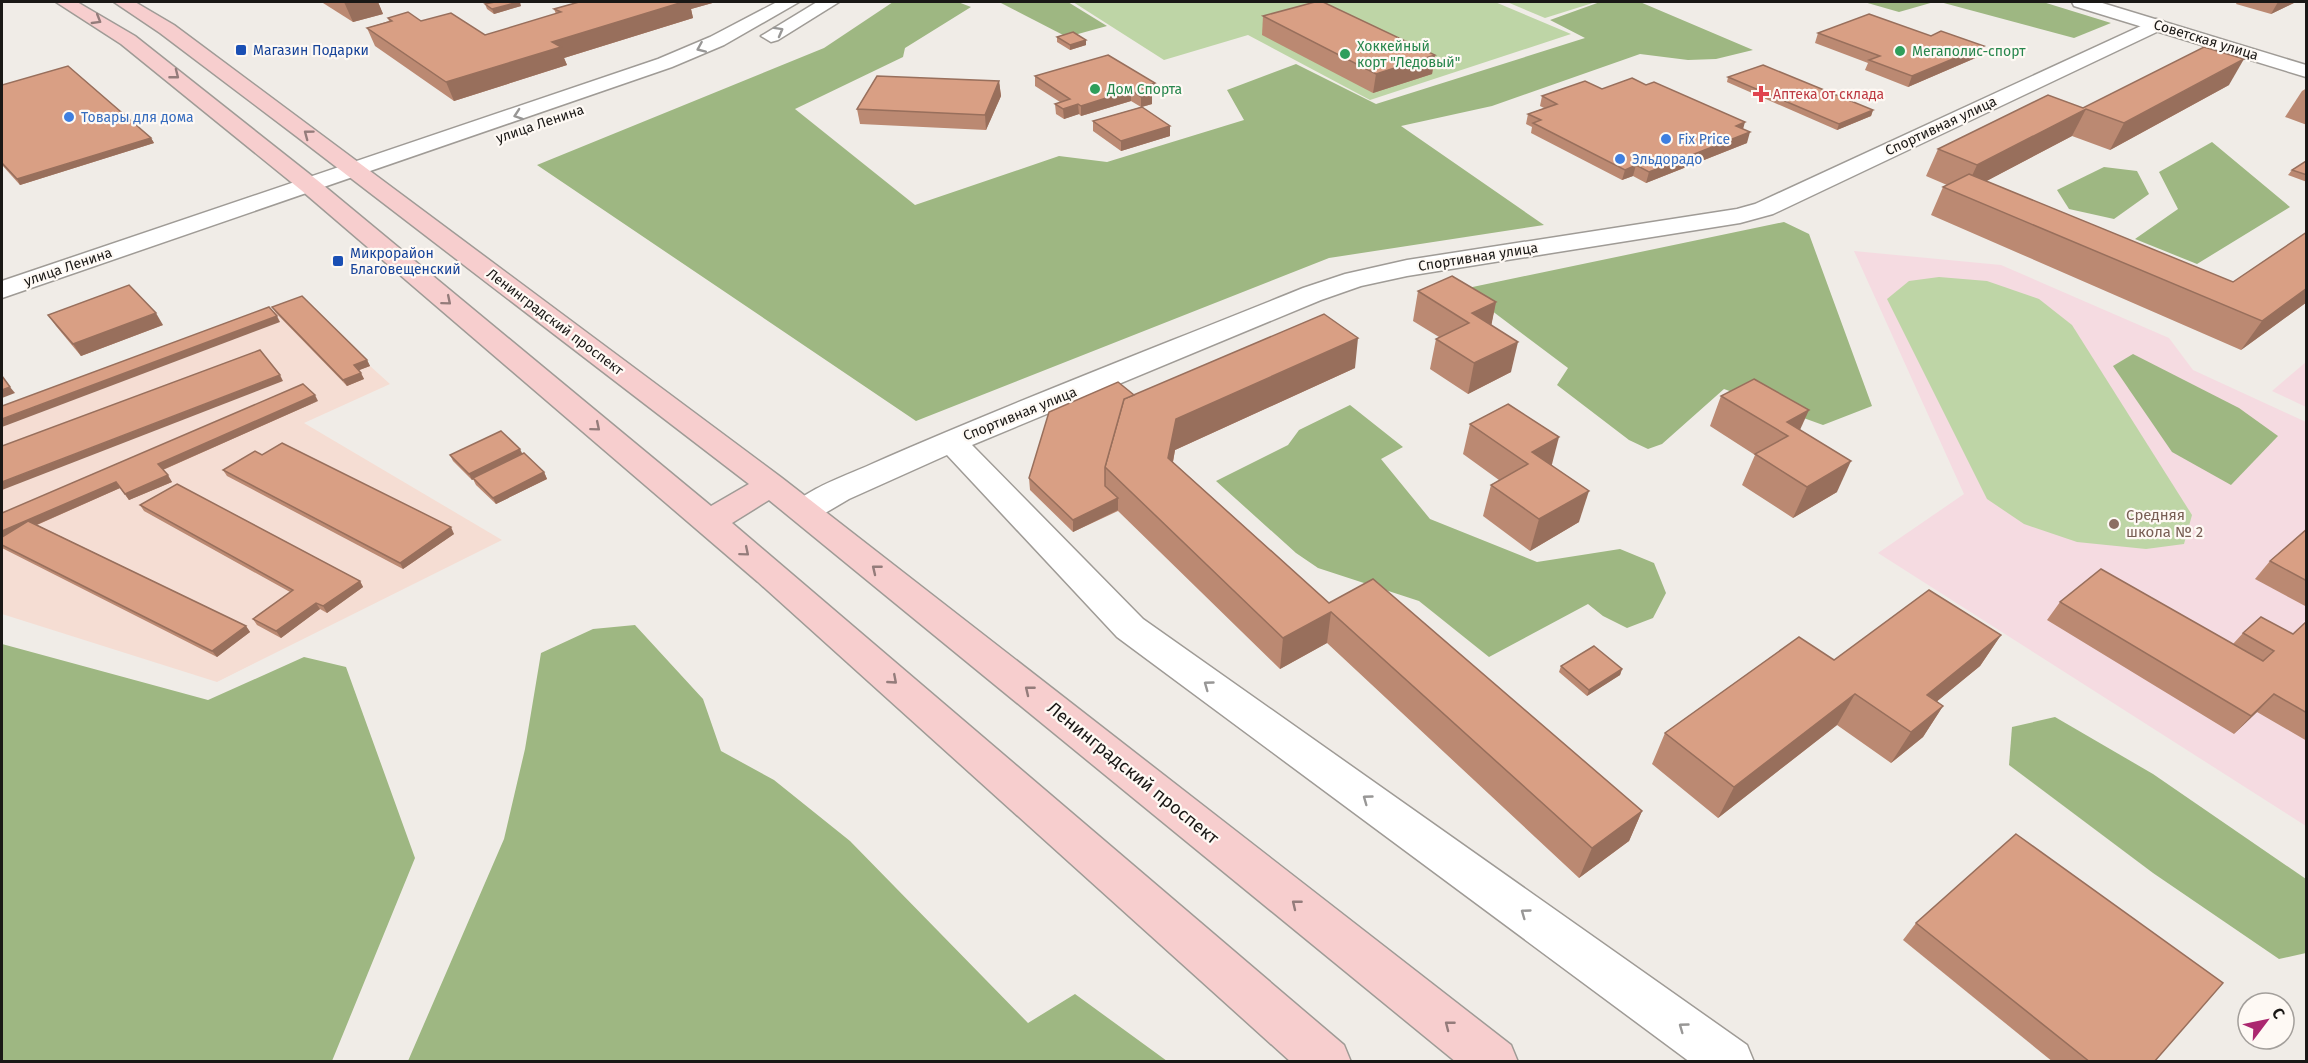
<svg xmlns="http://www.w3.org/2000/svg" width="2308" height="1063" font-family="'Fira Sans',sans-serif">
	<rect width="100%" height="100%" fill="#f0ece7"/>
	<polygon fill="#f5ddd3" points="298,301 390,384 304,423 502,540 217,682 2,614 2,419"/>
	<g fill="#f5dbe1">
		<polygon points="1854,251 2001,265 2169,338 2193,370 2306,422 2306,826 1878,553 1964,494"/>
		<polygon points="2306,362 2306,407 2272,391"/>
	</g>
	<g fill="#bed5a6">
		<polygon points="1073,2 1495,2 1571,34 1370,100 1248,35 1164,60"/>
		<polygon points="1507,2 1596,2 1545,18"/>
		<polygon points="1939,277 1987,281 2039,299 2072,325 2192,515 2184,544 2146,549 2077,542 2024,524 1987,499 1887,299 1909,281"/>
	</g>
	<g fill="#9eb782">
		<polygon points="893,2 958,2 971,7 905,48 903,57 795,109 915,205 1059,156 1107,162 1244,120 1227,90 1296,64 1376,104 1585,38 1550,20 1600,2 1640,2 1753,50 1716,59 1688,60 1640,54 1492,106 1401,126 1544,225 1329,258 916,421 537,165 824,48"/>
		<polygon points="999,2 1068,2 1107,26 1067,37"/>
		<polygon points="1864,2 1934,2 1899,12"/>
		<polygon points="1940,2 2043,2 2111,23 2074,38"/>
		<polygon points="2212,142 2290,207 2197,264 2135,239 2178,209 2159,172"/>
		<polygon points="2104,167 2137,171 2149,194 2114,219 2069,209 2057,190"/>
		<polygon points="1784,222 1809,234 1872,406 1823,425 1724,389 1662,444 1648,449 1629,440 1557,385 1568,368 1463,289"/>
		<polygon points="2133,354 2239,408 2278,436 2231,485 2172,452 2113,366"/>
		<polygon points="1350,405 1403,447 1381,459 1430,519 1537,562 1620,549 1654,563 1666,593 1653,618 1627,628 1603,616 1588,604 1489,657 1419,601 1318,568 1296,553 1216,481 1288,445 1299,430"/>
		<polygon points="635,625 703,699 721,751 774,780 850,841 1028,1023 1075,994 1167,1061 408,1061 504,839 525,749 541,653 593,629"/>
		<polygon points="2,644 208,700 304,657 346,667 415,858 332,1061 2,1061"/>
		<polygon points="2055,717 2153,774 2306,879 2306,953 2279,959 2153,873 2009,765 2012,727"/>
	</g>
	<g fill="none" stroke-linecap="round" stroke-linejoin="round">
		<g stroke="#9f9b96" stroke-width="3">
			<path id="minor" d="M 2156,19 L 2163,21 L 2166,25 L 2163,29 L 1773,214 L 1740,223 L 1407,276 L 1361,286 L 1321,300 L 972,445 L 1143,619 L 1747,1045 L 1754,1062 L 1690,1062 L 1117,637 L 947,455 L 849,499 L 815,519 L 804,522 L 793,519 L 788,511 C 801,490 851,474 874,463 C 1015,401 1160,346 1303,288 L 1345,274 L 1407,260 L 1737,209 L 1755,204 Z"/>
		</g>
		<g stroke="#9f9b96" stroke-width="3">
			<g id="tertiary">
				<polygon points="777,2 799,2 724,45 672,67 2,298 2,281 658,59 710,37"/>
				<polygon points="817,2 839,2 778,40 771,42 761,36"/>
				<polygon points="2072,2 2099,2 2306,65 2306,77 2074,6"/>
			</g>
		</g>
		<g stroke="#9f9b96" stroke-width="3">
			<polygon id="secondary" points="56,2 77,2 135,36 317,180 711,506 749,484 296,136 160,33 114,2 135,2 174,25 782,478 1511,1045 1518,1062 1456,1062 769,500 732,523 1344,1045 1351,1062 1291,1062 758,582 301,190 121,44"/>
		</g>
		<use href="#minor" fill="#fff" fill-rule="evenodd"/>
		<use href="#tertiary" fill="#fff" fill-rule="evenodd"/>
		<use href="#secondary" fill="#f7cece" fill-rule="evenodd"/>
	</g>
	<g fill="#bb8972">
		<polygon points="322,2 378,2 383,14 353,22 323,3"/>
		<polygon points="579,2 716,2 691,9 693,18 564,58 567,65 454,101 375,46 367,28 389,21 388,18 421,21 485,35 556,14 554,9"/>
		<polygon points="2237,2 2296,2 2271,14 2236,4"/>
		<polygon points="485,4 521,6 494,14 487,9"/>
		<polygon points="1263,16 1435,55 1432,74 1373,93 1262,35"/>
		<polygon points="1818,33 1931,36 1984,46 1980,56 1908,87 1865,70 1868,63 1815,43"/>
		<polygon points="1057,37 1086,40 1086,45 1070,50 1057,42"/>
		<polygon points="1035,76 1155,93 1152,94 1152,104 1142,107 1170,136 1121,151 1093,131 1093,121 1141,107 1131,101 1081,116 1079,114 1064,119 1056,114 1055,104 1060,102 1035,86"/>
		<polygon points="1728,77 1873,110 1871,116 1837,130 1727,82"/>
		<polygon points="999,81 1001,96 986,130 860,124 857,109"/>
		<polygon points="2,85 151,138 154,143 20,185 2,165"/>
		<polygon points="2229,85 2110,150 2072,136 1986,181 2233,282 2307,302 2241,350 1931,215 1943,187 1947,185 1926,176 1938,149 2083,108"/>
		<polygon points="2307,88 2307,125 2285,117 2302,91"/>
		<polygon points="1602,89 1743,129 1747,143 1646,183 1633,176 1622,180 1531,133 1532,127 1526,124 1528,114 1544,108 1540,106 1542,96"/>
		<polygon points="2307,161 2307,182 2288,175 2292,170"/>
		<polygon points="1418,291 1496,302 1491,325 1511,372 1468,394 1430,369 1436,339 1439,337 1413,321"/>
		<polygon points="272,307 367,360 370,366 359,370 364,379 347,386 276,313"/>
		<polygon points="48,315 163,325 81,356 56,326"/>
		<polygon points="1355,368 1175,450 1173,462 1329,603 1642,811 1629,841 1579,878 1327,643 1280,669 1118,511 1073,532 1030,490 1029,478 1134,395"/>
		<polygon points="1721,396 1800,430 1837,492 1793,518 1742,485 1755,455 1710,426"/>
		<polygon points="318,401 163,470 172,482 129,500 120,488 37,525 246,626 250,632 217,657 2,548 2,513"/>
		<polygon points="1470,424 1552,465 1579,522 1530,551 1483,516 1491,485 1499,480 1463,454"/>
		<polygon points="522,454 544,472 547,479 496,504 476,485 473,479 472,480 453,461 450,455"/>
		<polygon points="262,455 454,534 403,569 227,476 223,470"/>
		<polygon points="140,505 360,581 363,587 327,613 320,609 281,638 257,625 253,619 290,592 144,511"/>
		<polygon points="2307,529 2307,607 2255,579 2270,561"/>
		<polygon points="2060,602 2233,644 2243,633 2293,634 2307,621 2307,741 2257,712 2234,734 2047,620"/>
		<polygon points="2001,635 1980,666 1937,701 1943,706 1923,737 1891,763 1837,725 1718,818 1652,764 1665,733 1834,660"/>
		<polygon points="1561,666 1622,669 1620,675 1587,696 1559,672"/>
		<polygon points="1916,923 2154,1062 2053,1062 1903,940"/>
	</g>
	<g fill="#986f5c">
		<polygon points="344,2 378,2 383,14 353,22"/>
		<polygon points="518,2 520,2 521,6 494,14 492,9"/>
		<polygon points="679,2 716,2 691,9 693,18 564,58 567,65 454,101 446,82 552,42"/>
		<polygon points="2278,2 2296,2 2271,14"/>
		<polygon points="1086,40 1086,45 1070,50 1070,45"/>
		<polygon points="1984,46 1980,56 1908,87 1912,76"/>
		<polygon points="1435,55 1432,74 1373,93 1376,74"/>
		<polygon points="2244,59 2229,85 2110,150 2124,123"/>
		<polygon points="999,81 1001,96 986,130 985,115"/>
		<polygon points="1155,83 1155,93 1152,94 1152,104 1141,107 1141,87"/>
		<polygon points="1131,90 1131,101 1081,116 1081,106"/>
		<polygon points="1078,104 1079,114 1064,119 1063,109"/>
		<polygon points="2086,109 2072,136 1964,193 1977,165"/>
		<polygon points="1873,110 1871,116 1837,130 1839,124"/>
		<polygon points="1745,122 1742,133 1736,126"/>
		<polygon points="1170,126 1170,136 1121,151 1121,141"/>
		<polygon points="1750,132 1747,143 1646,183 1649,172"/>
		<polygon points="151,138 154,143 20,185 17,179"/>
		<polygon points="1636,165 1633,176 1622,180 1625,170"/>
		<polygon points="2307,288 2307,302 2241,350 2262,321"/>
		<polygon points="1496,302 1490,332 1472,313"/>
		<polygon points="156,313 163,325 81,356 73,344"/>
		<polygon points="277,316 280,322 2,427 2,419"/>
		<polygon points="1358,338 1355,368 1175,450 1168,489 1168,458 1176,419"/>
		<polygon points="1518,342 1511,372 1468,394 1474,363"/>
		<polygon points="367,360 370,366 357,371 354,365"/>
		<polygon points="361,373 364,379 347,386 343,380"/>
		<polygon points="280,375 283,381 2,490 2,482"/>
		<polygon points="10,387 15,393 2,398 2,390"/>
		<polygon points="315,395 318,401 162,470 158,464"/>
		<polygon points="1809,410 1795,441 1788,436 1787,422"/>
		<polygon points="1559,437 1551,468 1532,452"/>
		<polygon points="520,449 523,455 472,480 469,474"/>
		<polygon points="1851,461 1837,492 1793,518 1807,487"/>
		<polygon points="544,472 547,479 496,504 493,498"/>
		<polygon points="168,475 172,482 129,500 125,494"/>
		<polygon points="116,482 120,488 2,540 2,531"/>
		<polygon points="1589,491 1579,522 1530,551 1539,519"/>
		<polygon points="1118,498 1118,510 1073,532 1073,520"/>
		<polygon points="451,527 454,534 403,569 400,563"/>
		<polygon points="360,581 363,587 327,613 323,606"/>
		<polygon points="316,603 320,609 281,638 276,631"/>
		<polygon points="1331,612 1327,643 1280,669 1283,638"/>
		<polygon points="246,626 250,632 217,657 212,651"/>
		<polygon points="2001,635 1980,666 1907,726 1927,695"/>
		<polygon points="1622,669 1620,675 1587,696 1589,690"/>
		<polygon points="1855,694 1837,725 1718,818 1734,787"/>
		<polygon points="2274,694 2257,712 2234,734 2251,716"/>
		<polygon points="1943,706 1923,737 1891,763 1911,732"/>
		<polygon points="1642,811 1629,841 1579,878 1592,848"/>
	</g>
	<g fill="#d99f84" stroke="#986f5c" stroke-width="1.5">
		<polygon points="495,2 518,2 492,9 485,4"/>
		<polygon points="579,2 683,2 552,42 561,47 446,82 367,28 392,21 388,18 408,12 421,21 451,13 485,35 561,12 554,9"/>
		<polygon points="1315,2 1323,2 1435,55 1376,74 1263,16"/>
		<polygon points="1869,14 1931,36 1941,31 1984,46 1912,76 1869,60 1880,56 1818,33"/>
		<polygon points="1073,32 1086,40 1070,45 1057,37"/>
		<polygon points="2204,47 2244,59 2124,123 2086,109 1977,165 1938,149 2048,95 2083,108"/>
		<polygon points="1108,55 1155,83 1141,87 1152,93 1141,97 1131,90 1081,106 1078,104 1063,109 1055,104 1070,99 1035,76"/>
		<polygon points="1763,65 1873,110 1839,124 1728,77"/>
		<polygon points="68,66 151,138 17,179 2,163 2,85"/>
		<polygon points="877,76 999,81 985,115 857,109"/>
		<polygon points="1632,78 1646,85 1654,82 1745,122 1736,126 1750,132 1649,172 1636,165 1625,170 1533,123 1541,120 1528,114 1557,104 1542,96 1585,81 1602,89"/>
		<polygon points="1142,107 1170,126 1121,141 1093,121"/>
		<polygon points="2306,161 2307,175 2292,170"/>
		<polygon points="1969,174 2233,282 2307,232 2307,288 2262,321 1943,187"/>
		<polygon points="1452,276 1496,302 1472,313 1518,342 1474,363 1436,339 1469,323 1418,291"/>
		<polygon points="129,285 156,313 73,344 48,315"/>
		<polygon points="302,296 367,360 354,365 361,373 343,380 272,307"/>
		<polygon points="269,307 277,316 2,419 2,406"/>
		<polygon points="1324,314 1358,338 1176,419 1168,458 1329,603 1373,579 1642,811 1592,848 1331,612 1283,638 1105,467 1124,399"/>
		<polygon points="260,350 280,375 2,482 2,446"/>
		<polygon points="2,376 10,387 2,390"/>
		<polygon points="1754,379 1809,410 1787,422 1851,461 1807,487 1755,454 1788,436 1721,396"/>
		<polygon points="1118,382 1134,395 1124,399 1105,467 1105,486 1118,498 1073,520 1029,478 1049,412"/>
		<polygon points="303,384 315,395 158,464 168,475 125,494 116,482 2,531 2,513"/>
		<polygon points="1508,404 1559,437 1532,452 1589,491 1539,519 1491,485 1528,464 1470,424"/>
		<polygon points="501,431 520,449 469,474 450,455"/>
		<polygon points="282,443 451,527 400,563 223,470 255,451 262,455"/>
		<polygon points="524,453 544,472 493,498 473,478"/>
		<polygon points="177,484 360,581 323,606 316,603 276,631 253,619 293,590 140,505"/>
		<polygon points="28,521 246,626 212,651 2,545 2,537"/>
		<polygon points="2307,529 2307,581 2270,561"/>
		<polygon points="2101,569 2263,661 2274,651 2243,633 2261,617 2293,634 2307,621 2307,713 2274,694 2251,716 2060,602"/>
		<polygon points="1929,590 2001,635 1927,695 1943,706 1911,732 1855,694 1734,787 1665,733 1799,637 1834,660"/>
		<polygon points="1594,646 1622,669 1589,690 1561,666"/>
		<polygon points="2016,834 2223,983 2154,1062 2090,1062 1916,923"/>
	</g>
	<defs><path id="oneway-chevron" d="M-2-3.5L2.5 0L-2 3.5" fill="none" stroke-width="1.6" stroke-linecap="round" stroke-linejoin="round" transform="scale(1.5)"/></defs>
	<g stroke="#947c7b">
		<use href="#oneway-chevron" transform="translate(97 20) rotate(31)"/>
		<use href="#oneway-chevron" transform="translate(175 75) rotate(38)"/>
		<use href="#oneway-chevron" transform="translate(308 134) rotate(-143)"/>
		<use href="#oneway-chevron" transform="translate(447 301) rotate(40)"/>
		<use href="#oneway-chevron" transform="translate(596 427) rotate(40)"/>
		<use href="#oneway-chevron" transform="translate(745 552) rotate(40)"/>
		<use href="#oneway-chevron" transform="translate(876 569) rotate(-141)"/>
		<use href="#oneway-chevron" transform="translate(893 680) rotate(41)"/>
		<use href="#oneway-chevron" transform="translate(1029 690) rotate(-141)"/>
		<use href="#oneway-chevron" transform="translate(1296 904) rotate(-141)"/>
		<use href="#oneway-chevron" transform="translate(1449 1025) rotate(-142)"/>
	</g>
	<g stroke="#989796">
		<use href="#oneway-chevron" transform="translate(779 31) rotate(-29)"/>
		<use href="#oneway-chevron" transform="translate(701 48) rotate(157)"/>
		<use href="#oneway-chevron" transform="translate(518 115) rotate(161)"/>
		<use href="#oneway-chevron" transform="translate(1208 685) rotate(-144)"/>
		<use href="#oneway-chevron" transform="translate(1367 799) rotate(-144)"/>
		<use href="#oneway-chevron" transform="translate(1525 913) rotate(-144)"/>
		<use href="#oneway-chevron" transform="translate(1683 1027) rotate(-144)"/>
	</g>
	<g fill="#1a4fb4" stroke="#fef9f4" stroke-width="2">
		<rect x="235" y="44" width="12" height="12" rx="3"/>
		<rect x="332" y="255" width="12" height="12" rx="3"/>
	</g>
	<g fill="#2e9e5b" stroke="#fef9f4" stroke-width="2">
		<circle cx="1900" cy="51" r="6"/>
		<circle cx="1345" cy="54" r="6"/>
		<circle cx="1095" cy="89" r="6"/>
	</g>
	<path fill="#e0444e" stroke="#fef9f4" stroke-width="2" d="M1758 85h6v6h6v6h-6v6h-6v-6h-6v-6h6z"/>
	<g fill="#3f7fe0" stroke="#fef9f4" stroke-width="2">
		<circle cx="69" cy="117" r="6"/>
		<circle cx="1666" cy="139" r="6"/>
		<circle cx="1620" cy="159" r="6"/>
	</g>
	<circle fill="#8d6e63" stroke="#fef9f4" stroke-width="2" cx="2114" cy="524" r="6"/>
	<g text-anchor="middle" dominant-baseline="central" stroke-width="4.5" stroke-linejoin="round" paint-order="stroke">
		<g font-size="14" fill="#1a1816" stroke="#fef9f4">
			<text transform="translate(2206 40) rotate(17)">Советская улица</text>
			<text transform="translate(540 124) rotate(-19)">улица Ленина</text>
			<text transform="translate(1941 126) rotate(-25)">Спортивная улица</text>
			<text transform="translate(1478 257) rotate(-9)">Спортивная улица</text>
			<text transform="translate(68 267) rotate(-19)">улица Ленина</text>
			<text transform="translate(555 322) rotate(37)">Ленинградский проспект</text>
			<text transform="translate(1020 414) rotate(-22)">Спортивная улица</text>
		</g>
		<g font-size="14" fill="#27864d" stroke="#fef9f4" text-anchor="start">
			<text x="1357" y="46">Хоккейный<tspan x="1357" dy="16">корт "Ледовый"</tspan></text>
			<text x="1912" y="51">Мегаполис-спорт</text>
			<text x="1107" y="89">Дом Спорта</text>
		</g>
		<g font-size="14" fill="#164399" stroke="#fef9f4" text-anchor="start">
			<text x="253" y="50">Магазин Подарки</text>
			<text x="350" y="253">Микрорайон<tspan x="350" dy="16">Благовещенский</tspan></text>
		</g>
		<g font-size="14" fill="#be3a42" stroke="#fef9f4" text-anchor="start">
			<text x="1773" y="94">Аптека от склада</text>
		</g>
		<g font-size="14" fill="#366cbe" stroke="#fef9f4" text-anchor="start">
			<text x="81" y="117">Товары для дома</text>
			<text x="1678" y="139">Fix Price</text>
			<text x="1632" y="159">Эльдорадо</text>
		</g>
		<g font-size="15" fill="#785e54" stroke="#fef9f4" text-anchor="start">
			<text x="2126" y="515">Средняя<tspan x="2126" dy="17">школа № 2</tspan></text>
		</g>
		<g font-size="18" fill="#1a1816" stroke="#fef9f4">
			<text transform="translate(1133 773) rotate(39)">Ленинградский проспект</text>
		</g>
	</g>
	<rect width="2308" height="1063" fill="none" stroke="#1a1816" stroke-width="6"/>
	<g transform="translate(2266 1021) rotate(58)"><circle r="28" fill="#fef9f4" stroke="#a39f9b" stroke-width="1.5"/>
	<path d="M0-4.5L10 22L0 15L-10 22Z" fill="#ab276f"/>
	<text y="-9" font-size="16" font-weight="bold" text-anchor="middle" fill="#1a1816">С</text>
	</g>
</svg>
